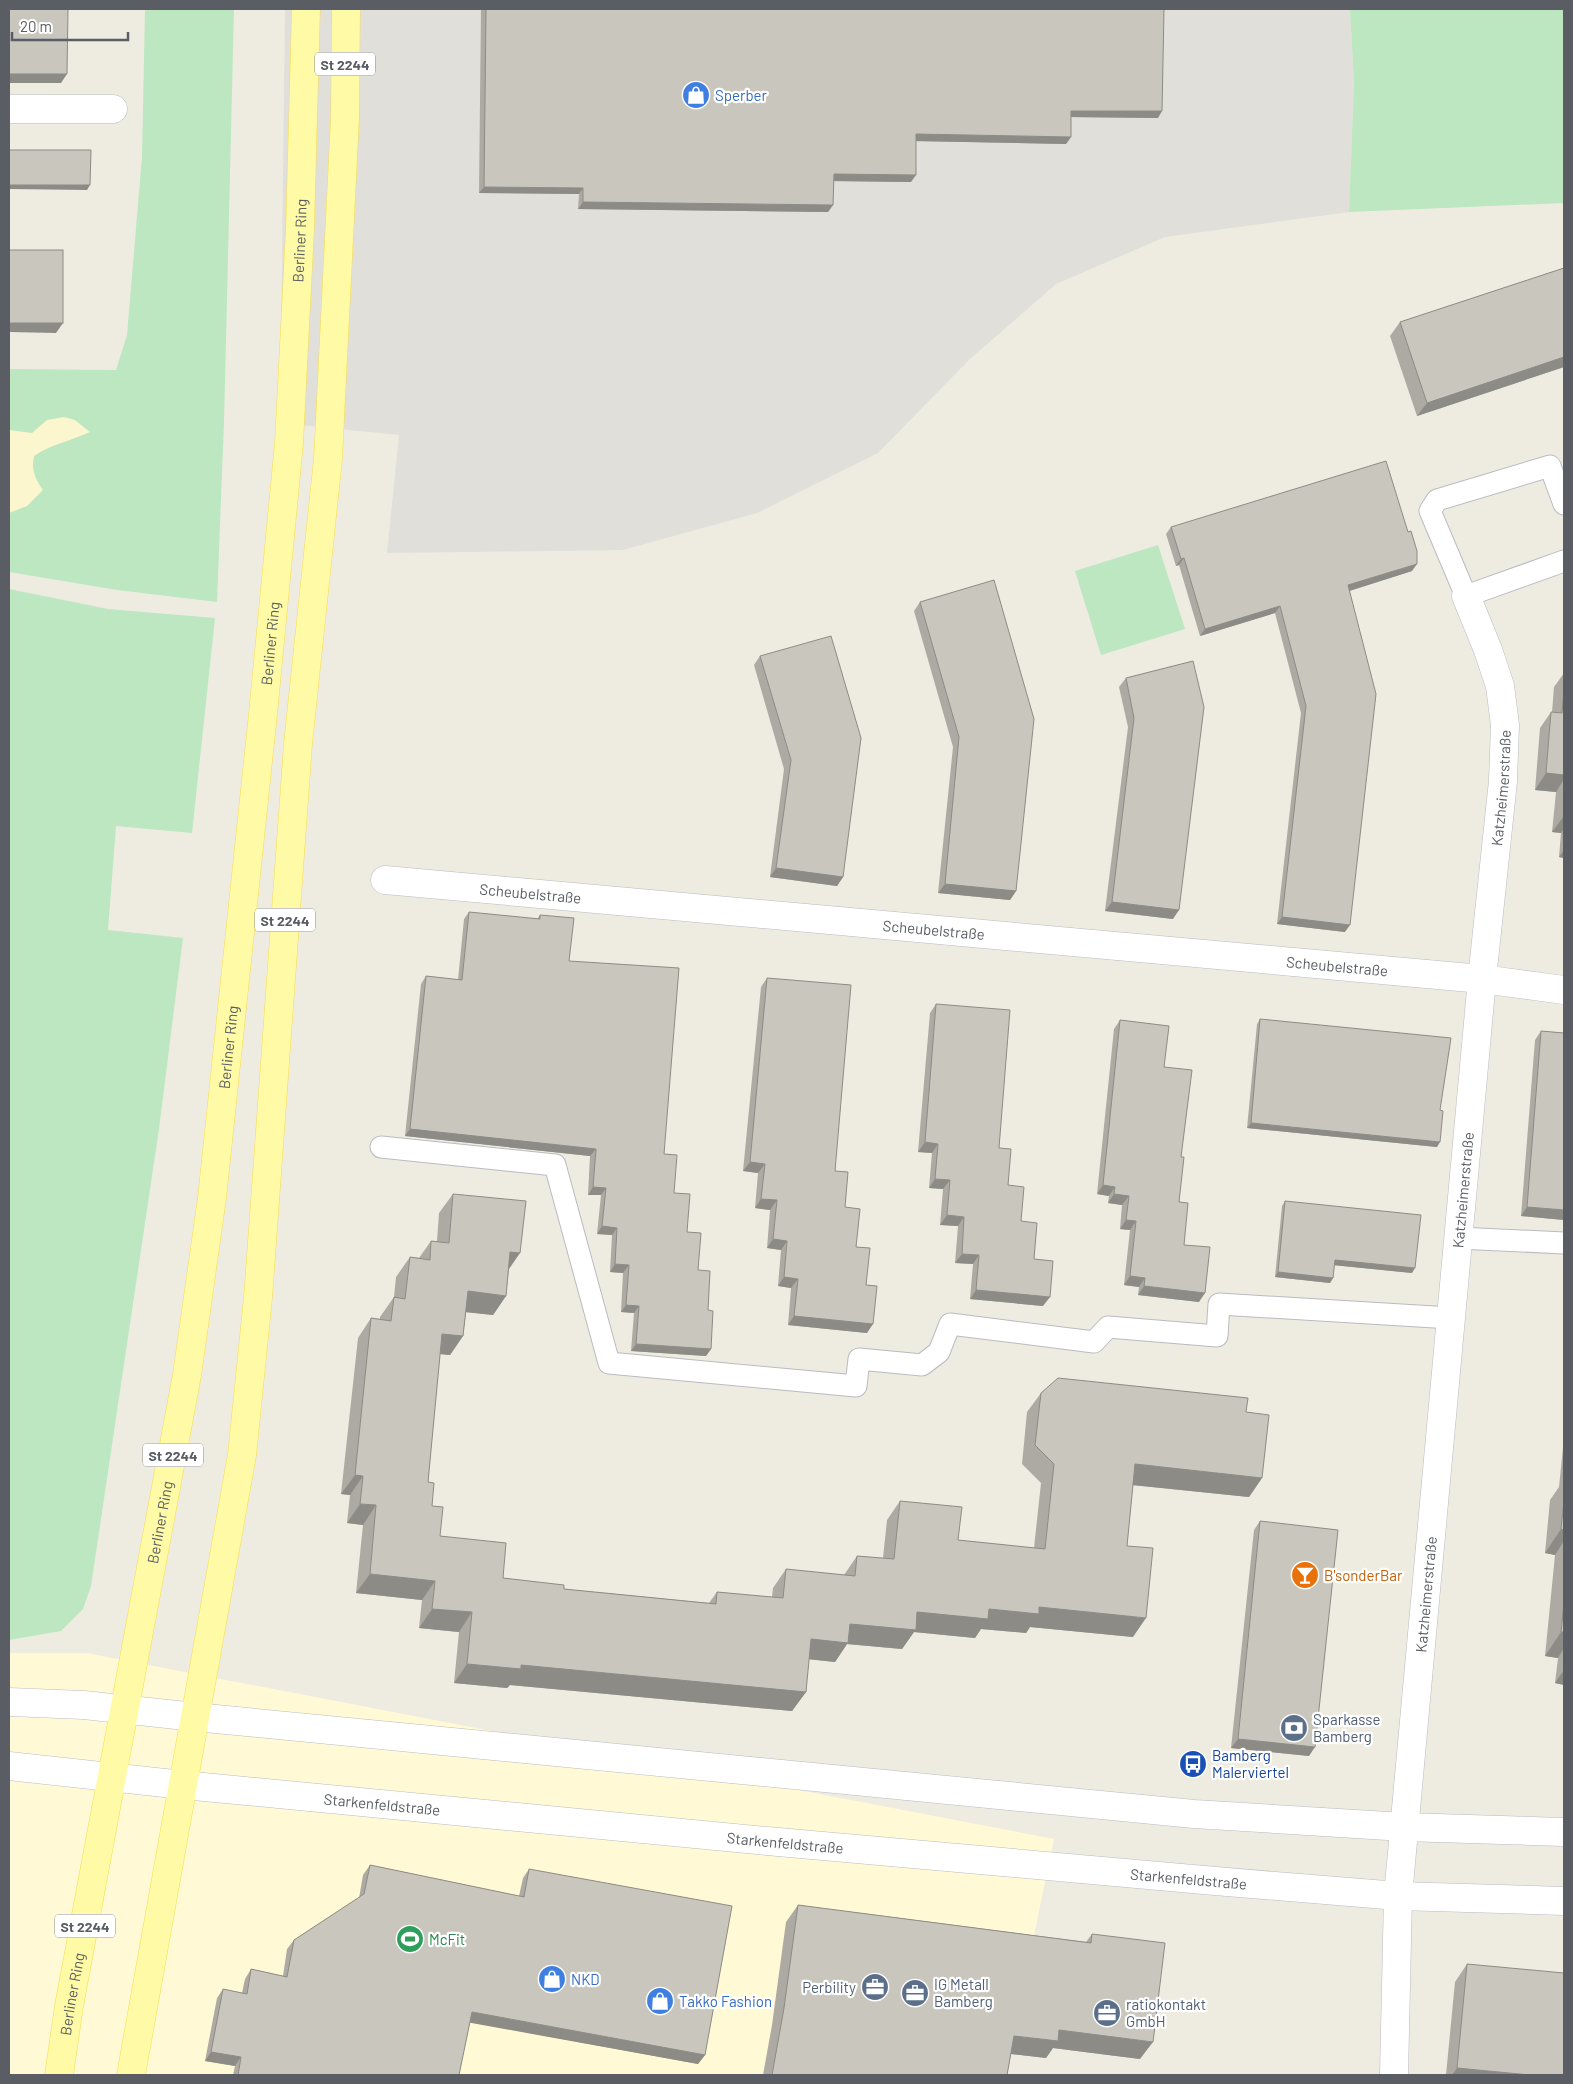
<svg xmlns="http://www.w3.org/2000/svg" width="1573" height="2084" font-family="Barlow,sans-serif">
	<rect width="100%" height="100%" fill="#eeece1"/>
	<polygon fill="#fffad5" points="9,1653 86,1653 1054,1839 1005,2075 9,2075"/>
	<polygon fill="#e1dfd9" points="285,9 1350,9 1354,84 1349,212 1165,237 1056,284 970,359 878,453 757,513 623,550 387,553 399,435 280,423"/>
	<g fill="#bce7c0">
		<polygon points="145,9 234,9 224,422 217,602 117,590 9,572 9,369 116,370 127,335 142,157"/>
		<polygon points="1350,9 1564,9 1564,203 1349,212 1354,84"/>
		<polygon points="1158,545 1185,629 1101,655 1075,571"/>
		<polygon points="9,589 108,609 215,618 192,833 116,826 108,930 183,938 159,1129 91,1586 83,1609 61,1631 9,1640"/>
	</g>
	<path fill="#fcf6ce" d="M 64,417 L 75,420 L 90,432 C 71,441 51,444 34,456 C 31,470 35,479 43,490 L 27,506 L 9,513 L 9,430 L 32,433 L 47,420 Z"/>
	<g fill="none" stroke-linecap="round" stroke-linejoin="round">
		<g stroke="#b9bbc1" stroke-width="23">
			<g id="service">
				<polyline points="1564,504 1550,466 1437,500 1430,511 1466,596 1564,561"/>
				<polyline points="381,1147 555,1165 609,1363 856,1386 859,1359 922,1365 939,1352 950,1324 1094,1342 1108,1327 1217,1336 1219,1304 1451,1318"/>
				<polyline points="1458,1238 1564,1243"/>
			</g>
		</g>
		<g stroke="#b9bbc1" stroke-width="29">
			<g id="minor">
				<polyline points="9,109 113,109"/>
				<path id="s1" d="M 385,880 L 1482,979 L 1564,990"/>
				<path id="s2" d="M 1394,2075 L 1398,1896 L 1482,979 L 1503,781 L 1505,725 L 1500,686 L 1488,650 L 1466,596"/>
			</g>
		</g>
		<g stroke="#b9bbc1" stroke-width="29">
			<g id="tertiary">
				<polyline points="195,1717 1194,1814 1404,1827 1564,1832"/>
				<path id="s3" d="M 183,1785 L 767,1841 L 1215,1881 L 1398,1896 L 1564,1901"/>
			</g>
		</g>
		<g stroke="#babdc4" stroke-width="29">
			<g id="secondary">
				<polyline points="9,1702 84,1705 195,1717"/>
				<polyline points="9,1766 183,1785"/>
			</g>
		</g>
		<g stroke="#f9db4f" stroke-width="29">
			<g id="primary">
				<path id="s4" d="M 59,2075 L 69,2006 L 187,1375 L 212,1198 L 263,714 L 289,443 L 300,229 L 306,9"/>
				<polyline points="131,2075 242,1455 258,1298 298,744 328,459 345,118 346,9"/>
			</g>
		</g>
		<use href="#service" stroke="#fff" stroke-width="21"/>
		<use href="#minor" stroke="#fff" stroke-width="28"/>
		<use href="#tertiary" stroke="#fff" stroke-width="28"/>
		<use href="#secondary" stroke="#fff" stroke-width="28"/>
		<use href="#primary" stroke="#fffaa5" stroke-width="28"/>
	</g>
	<g fill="#adaaa3">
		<polygon points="481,9 1164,9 1158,118 1071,117 1071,137 1066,144 916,141 911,182 833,181 833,205 828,212 578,209 579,194 479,193"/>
		<polygon points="1564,268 1564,367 1417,416 1390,336 1400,322"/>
		<polygon points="1171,527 1412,571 1349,591 1345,932 1277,924 1301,713 1275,613 1200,636 1179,565 1176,566 1166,534"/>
		<polygon points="920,602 1016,891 1010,900 938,893 953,747 914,611"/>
		<polygon points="760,656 843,877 837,886 770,877 784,769 754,665"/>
		<polygon points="1193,661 1173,919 1105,911 1128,727 1119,687 1126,678"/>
		<polygon points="1564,673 1564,858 1559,857 1561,833 1552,832 1556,792 1535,790 1540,728 1551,712 1552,712 1554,687"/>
		<polygon points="469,912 537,919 540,915 569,961 664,1154 674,1193 698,1270 708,1310 711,1349 706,1356 631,1351 634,1313 621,1312 623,1273 610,1272 612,1235 597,1234 601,1195 588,1195 590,1156 405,1136 421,984 426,976 458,980 464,919"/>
		<polygon points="767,978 835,1171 866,1285 867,1333 788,1325 791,1288 778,1286 781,1250 767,1248 770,1210 755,1208 758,1173 743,1171 761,987"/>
		<polygon points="936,1004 999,1148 1008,1185 1034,1259 1043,1306 970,1299 973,1264 955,1263 958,1226 940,1225 943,1189 929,1188 932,1153 918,1152 930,1013"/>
		<polygon points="1260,1019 1440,1110 1437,1147 1247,1128 1257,1024"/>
		<polygon points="1120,1020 1164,1067 1181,1157 1179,1202 1184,1245 1199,1302 1138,1295 1139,1287 1124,1285 1130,1230 1120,1229 1122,1205 1108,1203 1109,1196 1097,1194 1114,1029"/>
		<polygon points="1541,1031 1564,1033 1564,1220 1521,1216 1535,1040"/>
		<polygon points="453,1194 509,1269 506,1296 493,1315 466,1312 463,1336 450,1355 440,1354 428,1482 432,1506 440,1536 503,1578 564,1589 709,1603 717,1592 772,1597 773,1588 786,1569 844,1575 857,1556 883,1558 887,1520 900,1501 958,1540 1034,1548 1041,1483 1022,1464 1027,1412 1041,1393 1246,1412 1262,1478 1249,1497 1133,1485 1127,1546 1133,1637 1030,1627 1026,1633 981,1629 975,1638 914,1632 902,1649 847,1644 835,1662 809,1659 806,1692 792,1711 510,1685 507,1688 454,1683 459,1632 419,1628 422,1600 356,1593 363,1525 347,1523 350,1495 341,1494 358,1338 371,1318 380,1319 380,1317 394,1297 396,1277 410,1257 419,1258 431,1241 437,1241 439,1213"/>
		<polygon points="1285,1201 1412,1273 1334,1265 1333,1278 1330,1283 1275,1277 1282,1206"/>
		<polygon points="1564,1438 1564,1685 1555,1683 1558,1658 1545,1656 1555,1555 1545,1553 1550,1500 1559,1487"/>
		<polygon points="1260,1521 1309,1756 1231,1748 1254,1530"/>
		<polygon points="370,1865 519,1896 523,1878 529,1869 705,2055 698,2064 470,2022 459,2075 233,2075 235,2066 205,2061 217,1998 223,1989 242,1993 245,1979 251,1969 283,1976 287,1949 294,1940 359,1898 363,1875"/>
		<polygon points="798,1905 1086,1942 1092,1934 1140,2059 1053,2048 1046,2058 1011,2054 1007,2075 763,2075 772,2025 786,1922"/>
		<polygon points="1467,1964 1564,2075 1446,2075 1455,1982"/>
	</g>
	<g fill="#8d8b85">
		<polygon points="9,74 67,74 61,83 9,83"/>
		<polygon points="1071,111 1162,111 1158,118 1066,117"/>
		<polygon points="916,134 1071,137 1066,144 911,141"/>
		<polygon points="834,174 916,175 911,182 829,181"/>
		<polygon points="9,185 90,185 87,190 9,189"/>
		<polygon points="484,187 583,188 579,194 479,193"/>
		<polygon points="583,202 833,205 828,212 578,209"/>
		<polygon points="9,323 63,323 56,333 9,332"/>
		<polygon points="1564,357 1564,367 1417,416 1427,403"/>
		<polygon points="1184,558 1179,565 1176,566 1181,559"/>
		<polygon points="1417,564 1412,571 1343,593 1348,585"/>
		<polygon points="1280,606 1275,613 1200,636 1205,629"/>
		<polygon points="1546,773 1564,775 1564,779 1556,792 1535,790"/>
		<polygon points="1564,816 1564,829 1561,833 1552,832"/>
		<polygon points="1564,850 1564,858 1559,857"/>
		<polygon points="776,868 843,877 837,886 770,877"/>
		<polygon points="945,884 1016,891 1010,900 938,893"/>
		<polygon points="1112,902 1179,910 1173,919 1105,911"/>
		<polygon points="1282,917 1350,925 1345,932 1277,924"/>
		<polygon points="1251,1123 1440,1142 1437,1147 1247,1128"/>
		<polygon points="410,1129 596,1149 590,1156 405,1136"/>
		<polygon points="925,1142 938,1144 932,1153 918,1152"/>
		<polygon points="750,1162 765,1164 758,1173 743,1171"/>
		<polygon points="935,1179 950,1180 943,1189 929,1188"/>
		<polygon points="1103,1185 1115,1187 1109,1196 1097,1194"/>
		<polygon points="593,1187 606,1188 601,1195 588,1195"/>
		<polygon points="1114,1194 1129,1196 1122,1205 1108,1203"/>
		<polygon points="761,1199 777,1200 770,1210 755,1208"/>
		<polygon points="1527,1207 1564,1210 1564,1220 1521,1216"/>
		<polygon points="947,1215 964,1217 958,1226 940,1225"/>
		<polygon points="1126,1220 1136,1221 1130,1230 1120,1229"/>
		<polygon points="602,1226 617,1228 612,1235 597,1234"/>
		<polygon points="773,1239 787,1241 781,1250 767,1248"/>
		<polygon points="510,1252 520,1253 507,1272"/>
		<polygon points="962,1254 979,1255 973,1264 955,1263"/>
		<polygon points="1335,1260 1415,1268 1412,1273 1332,1265"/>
		<polygon points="615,1264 629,1265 623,1273 610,1272"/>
		<polygon points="1278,1272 1333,1278 1330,1283 1275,1277"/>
		<polygon points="1130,1276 1145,1278 1139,1287 1124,1285"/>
		<polygon points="784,1277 798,1279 791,1288 778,1286"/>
		<polygon points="1144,1286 1205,1293 1199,1302 1138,1295"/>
		<polygon points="976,1290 1050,1297 1043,1306 970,1299"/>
		<polygon points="468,1291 506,1296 493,1315 455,1311"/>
		<polygon points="626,1305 639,1306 634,1313 621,1312"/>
		<polygon points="794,1316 873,1324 867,1333 788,1325"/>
		<polygon points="442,1334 463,1336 450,1355 429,1353"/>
		<polygon points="636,1344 711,1349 706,1356 631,1351"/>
		<polygon points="1135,1464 1262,1478 1249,1497 1122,1484"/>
		<polygon points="355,1475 363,1476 350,1495 341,1494"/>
		<polygon points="360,1504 376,1505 363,1525 347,1523"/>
		<polygon points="1561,1529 1564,1530 1564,1541 1555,1555 1545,1553"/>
		<polygon points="370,1574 435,1581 422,1600 356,1593"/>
		<polygon points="1039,1607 1146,1618 1133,1637 1030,1627 1026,1633 981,1629 975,1638 914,1632 902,1649 847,1644 835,1662 797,1658 811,1639 850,1624 917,1612"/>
		<polygon points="432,1609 472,1612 459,1632 419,1628"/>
		<polygon points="1561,1632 1564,1632 1564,1648 1558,1658 1545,1656"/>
		<polygon points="467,1664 521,1665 806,1692 792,1711 510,1685 507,1688 454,1683"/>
		<polygon points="1564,1670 1564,1685 1555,1683"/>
		<polygon points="1238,1739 1315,1747 1309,1756 1231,1748"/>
		<polygon points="472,2012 705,2055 698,2064 466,2022"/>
		<polygon points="1059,2030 1153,2042 1140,2059 1053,2048 1046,2058 1002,2053 1014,2036"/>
		<polygon points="211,2052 241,2057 235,2066 205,2061"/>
		<polygon points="1457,2068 1530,2075 1452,2075"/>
	</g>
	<g fill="#c9c6be" stroke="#8d8b85">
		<polygon points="9,9 68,9 67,74 9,74"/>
		<polygon points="486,9 1164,9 1162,111 1071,111 1071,137 916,134 916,175 834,174 833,205 583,202 583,188 484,187"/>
		<polygon points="9,150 91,150 90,185 9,185"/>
		<rect x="9" y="250" width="54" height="73"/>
		<polygon points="1564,268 1564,357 1427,403 1400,322"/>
		<polygon points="1386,461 1408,532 1411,531 1417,551 1417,564 1348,585 1376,694 1350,925 1282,917 1306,706 1280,606 1205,629 1184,558 1181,559 1171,527"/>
		<polygon points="994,580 1034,719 1016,891 945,884 959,737 920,602"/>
		<polygon points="831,636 861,738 843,877 776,868 791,760 760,656"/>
		<polygon points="1193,661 1204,707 1179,910 1112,902 1134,718 1126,678"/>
		<polygon points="1564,691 1564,775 1546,773 1551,712 1562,713"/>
		<polygon points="469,912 540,919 540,915 574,918 569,961 679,968 664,1154 677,1155 674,1193 690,1194 687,1232 701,1233 698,1270 710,1271 708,1310 713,1311 711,1349 636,1344 639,1306 626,1305 629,1265 615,1264 617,1228 602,1226 606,1188 593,1187 596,1149 410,1129 426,976 462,980"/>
		<polygon points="767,978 851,985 835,1171 848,1172 845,1207 860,1209 856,1247 870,1248 866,1285 877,1286 873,1324 794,1316 798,1279 784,1277 787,1241 773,1239 777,1200 761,1199 765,1164 750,1162"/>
		<polygon points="936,1004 1010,1010 999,1148 1011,1149 1008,1185 1024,1187 1021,1221 1037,1223 1034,1259 1053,1261 1050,1297 976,1290 979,1255 962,1254 964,1217 947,1215 950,1180 935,1179 938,1144 925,1142"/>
		<polygon points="1260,1019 1451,1038 1440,1110 1443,1111 1440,1142 1251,1123"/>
		<polygon points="1120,1020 1169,1026 1164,1067 1192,1070 1181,1157 1184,1157 1179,1202 1188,1203 1184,1245 1210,1247 1205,1293 1144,1286 1145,1278 1130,1276 1136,1221 1126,1220 1129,1196 1114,1194 1115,1187 1103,1185"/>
		<polygon points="1541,1031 1564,1033 1564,1210 1527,1207"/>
		<polygon points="453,1194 526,1201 520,1253 510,1252 506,1296 468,1291 463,1336 442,1334 428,1482 434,1483 432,1506 443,1507 440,1536 506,1543 503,1578 564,1585 564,1589 716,1604 717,1592 783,1598 786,1569 855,1576 857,1556 894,1559 900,1501 962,1507 958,1540 1045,1549 1054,1464 1035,1445 1041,1393 1058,1378 1248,1398 1246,1412 1269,1415 1262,1478 1135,1464 1127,1546 1153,1548 1146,1618 1039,1607 1039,1614 989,1609 988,1619 917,1612 916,1630 850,1624 848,1643 811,1639 806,1692 521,1665 521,1669 467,1664 472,1612 432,1609 435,1581 370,1574 376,1505 360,1504 363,1476 355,1475 371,1318 391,1321 394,1297 405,1299 410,1257 430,1260 431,1241 449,1243"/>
		<polygon points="1285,1201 1421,1215 1415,1268 1335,1260 1333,1278 1278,1272"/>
		<polygon points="1564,1501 1564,1530 1561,1529"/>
		<polygon points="1260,1521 1338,1530 1315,1747 1238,1739"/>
		<polygon points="1564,1604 1564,1632 1561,1632"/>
		<polygon points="370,1865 524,1897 529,1869 732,1906 705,2055 472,2012 459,2075 238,2075 241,2057 211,2052 223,1989 247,1994 251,1969 287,1977 294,1940 364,1894"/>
		<polygon points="798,1905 1091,1943 1092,1934 1165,1943 1153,2042 1059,2030 1058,2041 1014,2036 1007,2075 772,2075 784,2008"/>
		<polygon points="1467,1964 1564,1973 1564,2075 1530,2075 1457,2068"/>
	</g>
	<defs>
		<g id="shop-disc" transform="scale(1.4375)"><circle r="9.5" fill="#3f7fe0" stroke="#fff"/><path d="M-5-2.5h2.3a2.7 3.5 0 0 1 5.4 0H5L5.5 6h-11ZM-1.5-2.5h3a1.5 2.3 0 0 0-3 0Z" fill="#fff"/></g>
		<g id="bar-disc" transform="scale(1.4375)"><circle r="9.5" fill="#e8710a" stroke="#fff"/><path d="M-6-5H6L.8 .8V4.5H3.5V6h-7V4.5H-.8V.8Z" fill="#fff"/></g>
		<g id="bank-disc" transform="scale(1.4375)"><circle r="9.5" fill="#5c6f8a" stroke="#fff"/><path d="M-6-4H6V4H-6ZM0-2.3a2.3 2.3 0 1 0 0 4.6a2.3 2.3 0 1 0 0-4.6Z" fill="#fff"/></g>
		<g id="bus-disc" transform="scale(1.4375)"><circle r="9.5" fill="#1a4fb4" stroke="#fff"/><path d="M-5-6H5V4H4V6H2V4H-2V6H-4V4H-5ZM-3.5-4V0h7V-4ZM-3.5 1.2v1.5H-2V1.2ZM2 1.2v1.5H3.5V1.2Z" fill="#fff"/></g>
		<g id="stadium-disc" transform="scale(1.4375)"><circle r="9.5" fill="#2e9e5b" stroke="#fff"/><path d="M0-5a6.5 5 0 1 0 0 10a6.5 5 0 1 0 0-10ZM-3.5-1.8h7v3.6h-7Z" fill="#fff"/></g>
		<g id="office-disc" transform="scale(1.4375)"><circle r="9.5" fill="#5c6f8a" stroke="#fff"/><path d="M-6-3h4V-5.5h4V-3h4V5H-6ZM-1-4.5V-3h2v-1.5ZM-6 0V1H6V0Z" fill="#fff"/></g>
	</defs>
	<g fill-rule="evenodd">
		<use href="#shop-disc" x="696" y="95"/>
		<use href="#bar-disc" x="1305" y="1575"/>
		<use href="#bank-disc" x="1294" y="1728"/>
		<use href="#bus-disc" x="1193" y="1764"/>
		<use href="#stadium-disc" x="410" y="1939"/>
		<use href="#shop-disc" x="552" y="1979"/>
		<use href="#office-disc" x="875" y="1987"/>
		<use href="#office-disc" x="915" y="1993"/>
		<use href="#shop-disc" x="660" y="2001"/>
		<use href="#office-disc" x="1107" y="2013"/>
	</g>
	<g text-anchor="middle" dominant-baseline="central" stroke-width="4.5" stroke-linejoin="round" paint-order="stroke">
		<g fill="#fff" stroke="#8c8e92" stroke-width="1">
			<rect x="315" y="52.5" width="60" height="23" rx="4"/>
			<rect x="255" y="908.5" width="60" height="23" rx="4"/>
			<rect x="143" y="1443.5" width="60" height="23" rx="4"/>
			<rect x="55" y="1914.5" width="60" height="23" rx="4"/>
		</g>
		<g font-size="14" font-weight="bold" fill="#5a5d63">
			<text x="345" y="64">St 2244</text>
			<text x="285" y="920">St 2244</text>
			<text x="173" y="1455">St 2244</text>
			<text x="85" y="1926">St 2244</text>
		</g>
		<g font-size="15" fill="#366cbe" stroke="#fff" text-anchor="start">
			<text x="715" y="95">Sperber</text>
			<text x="571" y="1979">NKD</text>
			<text x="679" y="2001">Takko Fashion</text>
		</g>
		<g font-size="15" fill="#5a5d63" stroke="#fff">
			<text stroke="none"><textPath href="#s4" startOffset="1852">Berliner Ring</textPath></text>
			<text stroke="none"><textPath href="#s4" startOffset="1448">Berliner Ring</textPath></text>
			<text stroke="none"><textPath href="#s2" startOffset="1292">Katzheimerstraße</textPath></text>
			<text stroke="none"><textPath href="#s1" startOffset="146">Scheubelstraße</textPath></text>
			<text stroke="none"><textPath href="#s1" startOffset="551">Scheubelstraße</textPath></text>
			<text stroke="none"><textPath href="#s1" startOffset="956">Scheubelstraße</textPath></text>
			<text stroke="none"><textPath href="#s4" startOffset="1042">Berliner Ring</textPath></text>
			<text stroke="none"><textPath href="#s2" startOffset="888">Katzheimerstraße</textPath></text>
			<text stroke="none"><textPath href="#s4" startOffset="562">Berliner Ring</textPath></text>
			<text stroke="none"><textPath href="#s2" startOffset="482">Katzheimerstraße</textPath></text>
			<text stroke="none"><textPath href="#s3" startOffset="200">Starkenfeldstraße</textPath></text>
			<text stroke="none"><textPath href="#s3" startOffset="605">Starkenfeldstraße</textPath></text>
			<text stroke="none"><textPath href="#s3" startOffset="1010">Starkenfeldstraße</textPath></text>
			<text stroke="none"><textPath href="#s4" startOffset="82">Berliner Ring</textPath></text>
		</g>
		<g font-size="15" fill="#c56008" stroke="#fff" text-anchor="start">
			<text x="1324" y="1575">B'sonderBar</text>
		</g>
		<g font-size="15" fill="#4e5e75" stroke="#fff" text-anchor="start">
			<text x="1313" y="1719">Sparkasse<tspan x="1313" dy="17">Bamberg</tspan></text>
			<text x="934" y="1984">IG Metall<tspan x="934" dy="17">Bamberg</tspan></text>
			<text x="856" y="1987" text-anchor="end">Perbility</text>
			<text x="1126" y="2004">ratiokontakt<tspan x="1126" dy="17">GmbH</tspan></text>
		</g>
		<g font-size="15" fill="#164399" stroke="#fff" text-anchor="start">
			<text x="1212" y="1755">Bamberg<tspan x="1212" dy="17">Malerviertel</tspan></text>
		</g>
		<g font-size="15" fill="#27864d" stroke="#fff" text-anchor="start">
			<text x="429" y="1939">McFit</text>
		</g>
	</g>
	<rect width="1573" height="2084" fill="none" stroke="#5a5d63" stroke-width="20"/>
	<path d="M12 32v8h116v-8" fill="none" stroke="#5a5d63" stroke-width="2.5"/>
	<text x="20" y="32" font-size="15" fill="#5a5d63" stroke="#ffffff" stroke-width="4" paint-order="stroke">20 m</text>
</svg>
